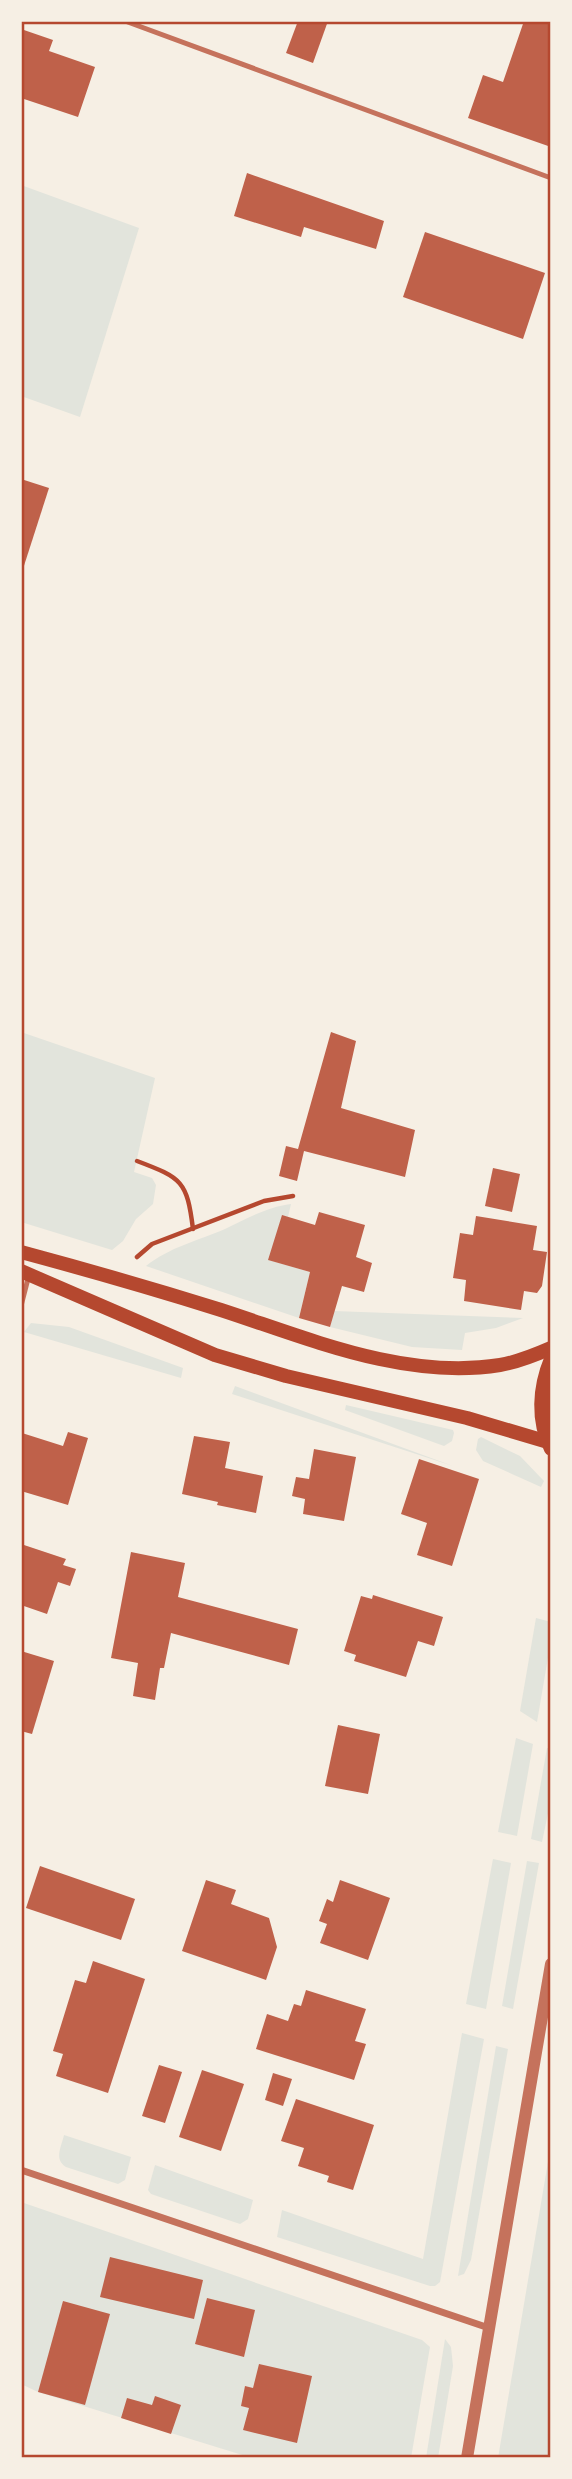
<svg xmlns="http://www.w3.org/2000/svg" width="572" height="2479" font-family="Barlow,sans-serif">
	<rect width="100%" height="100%" fill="#f6efe4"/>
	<g fill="#e2e4dc">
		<polygon points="21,185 139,228 80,417 21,396"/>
		<polygon points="21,1032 155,1078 134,1172 152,1178 156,1185 153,1204 136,1219 123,1241 112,1250 21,1222"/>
		<path d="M 291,1204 L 288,1217 L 282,1216 L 269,1260 L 310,1272 L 299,1318 L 146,1266 C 170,1247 197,1241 225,1229 C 246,1219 267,1207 291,1204 Z"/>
		<polygon points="334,1311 523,1318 496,1328 465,1333 462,1350 412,1347 330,1327"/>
		<polygon points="31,1323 69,1327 183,1368 181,1378 24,1332"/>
		<polygon points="235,1386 453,1466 232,1394"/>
		<polygon points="346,1405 453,1430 454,1433 452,1441 444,1446 345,1410"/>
		<polygon points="481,1437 520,1456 544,1481 541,1487 483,1461 476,1450 478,1439"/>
		<polygon points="536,1618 551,1622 551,1640 537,1722 520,1711"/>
		<polygon points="516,1738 533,1744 517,1836 498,1832"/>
		<polygon points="547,1748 551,1749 551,1799 542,1842 531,1839"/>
		<polygon points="493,1859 511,1863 486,2009 466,2004"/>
		<polygon points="527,1861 539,1863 513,2009 502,2006"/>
		<polygon points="462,2033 484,2039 440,2282 435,2286 430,2286 277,2237 282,2210 423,2259"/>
		<polygon points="496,2046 508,2049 471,2260 464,2274 458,2276"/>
		<path d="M 64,2135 L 131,2157 L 125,2180 L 118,2184 L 66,2167 C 54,2159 61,2148 64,2135 Z"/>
		<polygon points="551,2144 551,2458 498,2458"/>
		<polygon points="155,2165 253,2200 248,2219 240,2224 151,2194 148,2190"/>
		<polygon points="21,2202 422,2340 430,2347 411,2458 252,2458 38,2392 21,2384"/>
		<polygon points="445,2339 451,2347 453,2366 438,2458 426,2458"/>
	</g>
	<g fill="#bf614a">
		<polygon points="298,21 328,21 313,63 286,53"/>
		<polygon points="524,21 551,21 551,147 468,118 483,75 503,82"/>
		<polygon points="21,29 53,40 49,51 95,67 78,117 21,98"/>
		<polygon points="247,173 384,221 376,249 304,227 301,237 234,216"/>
		<polygon points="425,232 545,273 523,339 403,297"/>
		<polygon points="21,479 49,488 22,572 21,571"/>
		<polygon points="331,1032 356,1041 341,1108 415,1130 405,1177 304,1151 297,1181 279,1176 286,1146 298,1149"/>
		<polygon points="493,1168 520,1174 512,1212 485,1206"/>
		<polygon points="319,1212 365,1225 356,1257 372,1263 364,1292 342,1286 330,1327 299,1318 310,1272 268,1260 282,1215 315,1225"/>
		<polygon points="476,1216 537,1226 533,1250 547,1252 542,1286 537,1293 524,1291 521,1310 464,1301 466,1280 453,1278 460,1233 473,1235"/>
		<polygon points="68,1432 88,1438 68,1505 21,1491 22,1433 63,1446"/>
		<polygon points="194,1436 230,1442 225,1468 263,1476 256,1513 217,1505 218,1502 182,1494"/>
		<polygon points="314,1449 356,1457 344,1521 303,1514 305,1499 292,1496 296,1477 309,1479"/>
		<polygon points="419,1459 479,1479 452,1566 417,1555 427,1523 401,1514"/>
		<polygon points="21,1544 66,1559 63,1565 76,1569 70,1586 58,1582 47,1614 21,1605"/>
		<polygon points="131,1552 185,1563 178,1597 298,1629 289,1665 171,1633 164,1668 160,1668 155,1700 133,1696 138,1663 111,1658"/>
		<polygon points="373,1595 443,1617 434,1646 418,1641 406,1677 354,1661 356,1655 344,1651 361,1596 372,1599"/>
		<polygon points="21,1651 54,1661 32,1734 21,1731"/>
		<polygon points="338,1725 380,1734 368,1794 325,1786"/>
		<polygon points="40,1866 135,1899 121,1940 26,1908"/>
		<polygon points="206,1880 236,1890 231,1904 269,1918 277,1947 266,1980 182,1951"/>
		<polygon points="340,1880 390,1898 368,1960 320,1943 327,1924 319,1921 327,1899 333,1902"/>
		<polygon points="93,1961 145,1979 108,2093 56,2076 63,2054 53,2051 75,1980 86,1983"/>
		<polygon points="306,1990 366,2009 355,2041 366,2044 354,2080 256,2049 267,2014 288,2021 294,2004 301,2006"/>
		<polygon points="159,2065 182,2072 165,2123 142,2116"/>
		<polygon points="202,2070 244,2084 221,2151 179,2137"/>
		<polygon points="273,2073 292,2079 283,2106 265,2100"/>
		<polygon points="296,2099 374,2125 353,2190 327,2182 329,2176 298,2166 304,2148 281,2141"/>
		<polygon points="110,2257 203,2280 194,2319 100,2297"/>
		<polygon points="207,2298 255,2310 244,2357 195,2344"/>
		<polygon points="63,2301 110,2314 85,2405 38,2392"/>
		<polygon points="259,2364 312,2376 297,2443 243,2430 249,2408 241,2406 245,2386 253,2388"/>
		<polygon points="155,2396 181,2405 171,2434 121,2418 127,2398 152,2405"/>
	</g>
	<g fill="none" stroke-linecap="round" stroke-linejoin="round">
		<g stroke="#b5482f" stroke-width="4.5">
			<path d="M 137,1161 C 182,1178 187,1181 193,1229"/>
			<polyline points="137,1257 152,1244 264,1201 293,1196"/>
		</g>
		<g stroke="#c5725c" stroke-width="5">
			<polyline points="125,21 551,178"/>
			<polyline points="21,1306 29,1275"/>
		</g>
		<polyline stroke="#c5725c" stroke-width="7" points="21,2170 489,2328"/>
		<polyline stroke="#c5725c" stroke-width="12" points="467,2458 551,1964"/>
		<g stroke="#b5482f" stroke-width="14">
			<path d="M 21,1252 C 88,1270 154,1289 221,1310 C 310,1339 405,1380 500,1365 C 518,1362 535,1355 551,1348"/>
			<polyline points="21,1271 215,1355 286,1376 467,1418 548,1442"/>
			<path d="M 551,1449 C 537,1420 539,1388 551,1359"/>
		</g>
	</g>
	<rect width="572" height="2479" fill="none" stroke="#f6efe4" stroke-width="46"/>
	<rect x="23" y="23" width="526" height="2433" fill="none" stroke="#b5482f" stroke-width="2.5"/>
</svg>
